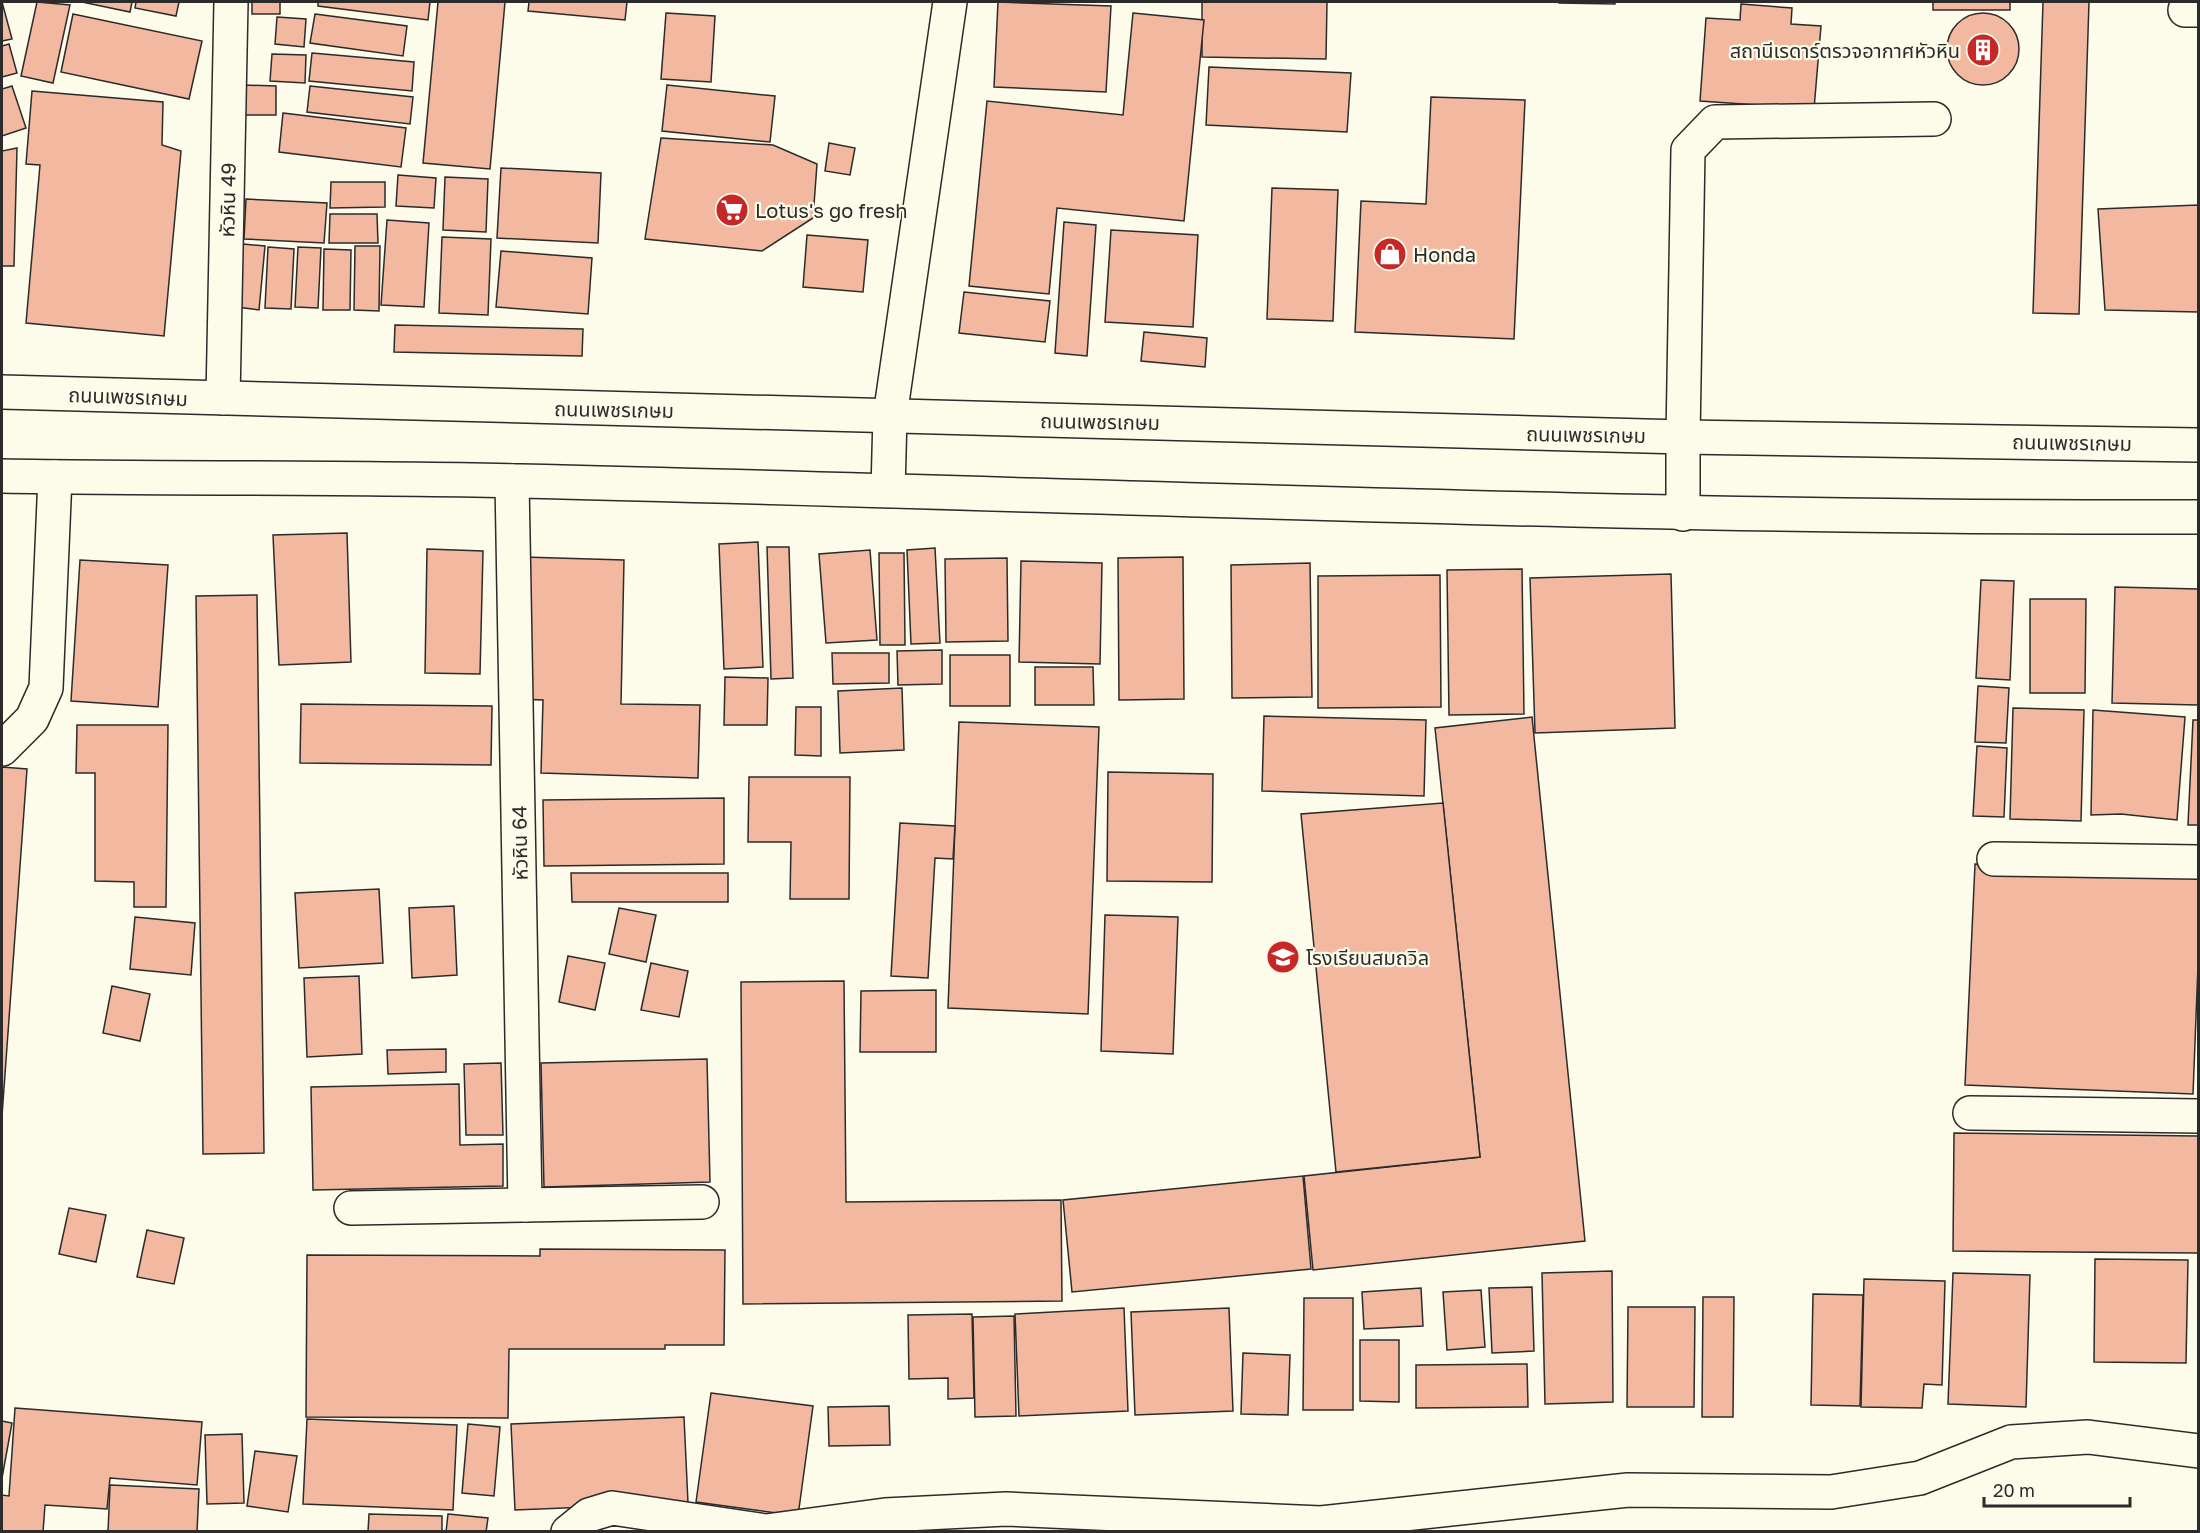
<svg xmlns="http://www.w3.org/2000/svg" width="2200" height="1533" font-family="'Golos Text','Noto Sans Thai',sans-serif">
	<rect width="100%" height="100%" fill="#fdfbea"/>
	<g fill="#f2b8a0" stroke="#2b2b2b" stroke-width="1.5">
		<polygon points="2,2 12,39 2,41"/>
		<polygon points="37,2 70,5 53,83 21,76"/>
		<polygon points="82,2 132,2 130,12"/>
		<polygon points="136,2 179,2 176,16 135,8"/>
		<rect x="252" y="2" width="28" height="12"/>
		<polygon points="318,2 430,2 428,20 318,6"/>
		<polygon points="438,2 505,2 490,169 423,163"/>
		<polygon points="529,2 627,2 625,20 528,11"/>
		<polygon points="998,2 1111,6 1106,92 994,87"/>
		<polygon points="1202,2 1327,2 1326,59 1202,57"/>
		<polygon points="1559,2 1615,2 1615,4 1559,3"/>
		<rect x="1933" y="2" width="77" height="8"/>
		<polygon points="2043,2 2089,2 2079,314 2033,313"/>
		<polygon points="1741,4 1792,8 1791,24 1821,26 1814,109 1700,101 1706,18 1740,20"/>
		<polygon points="666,13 715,16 711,82 661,79"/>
		<polygon points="1133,13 1204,20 1184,221 1057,208 1049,294 969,286 987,101 1123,115"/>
		<circle cx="1983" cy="49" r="36"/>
		<polygon points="73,14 202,41 189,99 61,72"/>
		<polygon points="315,14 407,26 403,56 310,43"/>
		<polygon points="277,17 306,19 304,47 275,44"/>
		<polygon points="9,44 17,73 2,77 2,46"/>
		<polygon points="312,53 414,62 412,91 309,81"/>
		<polygon points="272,54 306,55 305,83 270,81"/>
		<polygon points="1209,67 1351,73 1347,132 1206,125"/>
		<polygon points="243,85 276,86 276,115 243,115"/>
		<polygon points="667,85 775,96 770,142 662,131"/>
		<polygon points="12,86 26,128 2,136 2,89"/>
		<polygon points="310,86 413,97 410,124 307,112"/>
		<polygon points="32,91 163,102 162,145 181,151 164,336 26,323 40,165 26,164"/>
		<polygon points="1431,97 1525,100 1514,339 1355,332 1361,201 1426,204"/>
		<polygon points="283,113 406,128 401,167 279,152"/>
		<polygon points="661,138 773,145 817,164 813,218 762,251 645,239"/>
		<polygon points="829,143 855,148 850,175 825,171"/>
		<polygon points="17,148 14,266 2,266 2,151"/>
		<polygon points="501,168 601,173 598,243 497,238"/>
		<polygon points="398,175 436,178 434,208 396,206"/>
		<polygon points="445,177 488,179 486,232 443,230"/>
		<polygon points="331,182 385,182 385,207 330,208"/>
		<polygon points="1272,188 1338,190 1333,321 1267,319"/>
		<polygon points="246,199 327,203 324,243 244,239"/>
		<polygon points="2198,205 2198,312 2105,310 2098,209"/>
		<polygon points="330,214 377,214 378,243 329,243"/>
		<polygon points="387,220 429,223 424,307 381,305"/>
		<polygon points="1064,222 1096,225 1087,356 1055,353"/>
		<polygon points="1111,230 1198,235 1193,327 1105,322"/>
		<polygon points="807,235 868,240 863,292 803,287"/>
		<polygon points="442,237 491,239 488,315 439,313"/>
		<polygon points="243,244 265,246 259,310 237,307"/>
		<polygon points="355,246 380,246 379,311 354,310"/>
		<polygon points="268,247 294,249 291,309 265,308"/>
		<polygon points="298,247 321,248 318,308 295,307"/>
		<polygon points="324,249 351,250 350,310 323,310"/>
		<polygon points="501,251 592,258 588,314 496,307"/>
		<polygon points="964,292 1050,301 1045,342 959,333"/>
		<polygon points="395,325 583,329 582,356 394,352"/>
		<polygon points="1144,332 1207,338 1205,367 1141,361"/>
		<polygon points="347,533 351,662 279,665 273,535"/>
		<polygon points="758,542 763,667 724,669 719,544"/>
		<polygon points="767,547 789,547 793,678 771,679"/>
		<polygon points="935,548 940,643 911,644 907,550"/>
		<polygon points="427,549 483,551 480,674 425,673"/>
		<polygon points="870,550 877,640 826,643 819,554"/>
		<polygon points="879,553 904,553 905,645 880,645"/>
		<polygon points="523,557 624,560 621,704 700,705 698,778 541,773 543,700 518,699"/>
		<polygon points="1183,557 1184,699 1119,700 1118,558"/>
		<polygon points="1007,558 1008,641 946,642 945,559"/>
		<polygon points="80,560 168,565 158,707 71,701"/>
		<polygon points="1021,561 1102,563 1100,664 1019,662"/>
		<polygon points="1310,563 1312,697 1232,698 1231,565"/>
		<polygon points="1522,569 1524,714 1449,715 1447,570"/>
		<polygon points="1671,574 1675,728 1535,733 1530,578"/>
		<polygon points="1440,575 1441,707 1318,708 1318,576"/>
		<polygon points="1981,580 2014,581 2010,680 1976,678"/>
		<polygon points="2115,587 2198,589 2198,705 2112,703"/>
		<polygon points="257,595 264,1153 203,1154 196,596"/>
		<polygon points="2030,599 2086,599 2085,693 2030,693"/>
		<polygon points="942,650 942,684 898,685 897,651"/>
		<polygon points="832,653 889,653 889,683 833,684"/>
		<rect x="950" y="655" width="60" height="51"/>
		<polygon points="1035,667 1093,667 1094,705 1035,705"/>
		<polygon points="725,677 768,678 767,725 724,725"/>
		<polygon points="1978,686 2009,688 2006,743 1975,742"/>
		<polygon points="902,688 904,750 840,753 838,691"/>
		<polygon points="301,704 492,706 491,765 300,763"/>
		<polygon points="796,707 821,707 821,756 795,755"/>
		<polygon points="2013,708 2084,710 2081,821 2010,819"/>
		<polygon points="2093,710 2185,717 2177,820 2121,814 2091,815"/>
		<polygon points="1264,716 1426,720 1424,796 1262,791"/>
		<polygon points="1532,717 1585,1241 1313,1270 1304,1176 1480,1157 1435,728"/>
		<polygon points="2193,720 2198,720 2198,825 2188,825"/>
		<polygon points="959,722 1099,727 1088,1014 948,1008"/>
		<polygon points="77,725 168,725 166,907 134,907 134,882 95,881 95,773 76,773"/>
		<polygon points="1977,746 2007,748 2004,817 1973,816"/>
		<polygon points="2,767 27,769 2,1116"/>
		<polygon points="1108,772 1213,774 1212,882 1107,881"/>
		<polygon points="749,777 850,777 849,899 790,899 791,842 748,842"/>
		<polygon points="724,798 724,864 544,866 543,800"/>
		<polygon points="1443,803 1480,1157 1336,1172 1301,814"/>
		<polygon points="900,823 955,826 953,859 935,858 928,978 891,976"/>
		<polygon points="1975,864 2198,872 2198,966 2193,1094 1965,1085"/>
		<polygon points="571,873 728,873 728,902 572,902"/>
		<polygon points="379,889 383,963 299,968 295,893"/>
		<polygon points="454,906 457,975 412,978 409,908"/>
		<polygon points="619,908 656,915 646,962 609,954"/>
		<polygon points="1105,915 1178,917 1173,1054 1101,1051"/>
		<polygon points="135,917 195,923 191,975 130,969"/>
		<polygon points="568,956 605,963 595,1010 559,1002"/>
		<polygon points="651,963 688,971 679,1017 641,1010"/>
		<polygon points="359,976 362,1054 307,1057 304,978"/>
		<polygon points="844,981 846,1202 1061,1200 1062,1301 743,1304 741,982"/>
		<polygon points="112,986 150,994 140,1041 103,1033"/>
		<polygon points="936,990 936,1052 860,1052 861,991"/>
		<polygon points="446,1049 446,1072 388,1074 387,1050"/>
		<polygon points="707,1059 710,1182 544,1187 541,1063"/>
		<polygon points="501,1063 503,1135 466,1135 464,1064"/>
		<polygon points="459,1084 460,1145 503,1144 503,1186 313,1190 311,1087"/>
		<polygon points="1954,1133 2198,1136 2198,1253 1953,1251"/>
		<polygon points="1303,1176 1311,1269 1072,1292 1063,1200"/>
		<polygon points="69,1208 106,1215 96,1262 59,1254"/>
		<polygon points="147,1230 184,1238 174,1284 137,1277"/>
		<polygon points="540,1249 725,1250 724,1345 665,1345 665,1349 509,1349 508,1418 306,1417 307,1255 540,1256"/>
		<polygon points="2095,1259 2188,1260 2186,1363 2094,1362"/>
		<polygon points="1612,1271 1613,1402 1545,1404 1542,1273"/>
		<polygon points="1953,1273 2030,1275 2026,1407 1948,1404"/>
		<polygon points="1864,1279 1945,1281 1942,1385 1924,1384 1922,1408 1861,1407"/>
		<polygon points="1532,1287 1534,1351 1492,1353 1489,1288"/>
		<polygon points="1421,1288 1423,1326 1364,1329 1362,1292"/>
		<polygon points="1481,1290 1485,1347 1447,1350 1443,1292"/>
		<polygon points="1813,1294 1863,1295 1860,1406 1811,1405"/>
		<polygon points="1703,1297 1734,1297 1733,1417 1702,1417"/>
		<polygon points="1304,1298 1353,1298 1353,1410 1303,1410"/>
		<polygon points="1628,1307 1695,1307 1694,1407 1627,1407"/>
		<polygon points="1124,1308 1128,1411 1019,1416 1015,1314"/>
		<polygon points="1229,1308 1233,1411 1135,1415 1131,1312"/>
		<polygon points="972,1314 974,1398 948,1399 948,1378 909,1379 908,1315"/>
		<polygon points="1014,1316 1016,1416 975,1417 973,1317"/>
		<polygon points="1360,1340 1399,1340 1399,1402 1360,1401"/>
		<polygon points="1243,1353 1290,1355 1288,1415 1241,1414"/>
		<polygon points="1527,1364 1528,1407 1416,1408 1416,1365"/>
		<polygon points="711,1393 813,1406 798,1516 696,1502"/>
		<polygon points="889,1406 890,1445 829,1446 828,1407"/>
		<polygon points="15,1408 202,1422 197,1485 110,1478 107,1509 45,1505 43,1532 2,1532 2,1495 9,1496"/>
		<polygon points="684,1417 688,1503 515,1510 511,1424"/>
		<polygon points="307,1419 457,1425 453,1510 303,1504"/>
		<polygon points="2,1421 12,1423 2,1478"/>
		<polygon points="468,1424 500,1427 494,1496 462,1493"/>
		<polygon points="242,1434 244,1503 207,1504 205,1435"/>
		<polygon points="255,1451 297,1456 288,1512 247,1506"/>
		<polygon points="110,1485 199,1489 197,1532 108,1532"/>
		<polygon points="369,1514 442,1516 442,1532 368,1532"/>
		<polygon points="448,1514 488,1518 486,1532 446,1532"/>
	</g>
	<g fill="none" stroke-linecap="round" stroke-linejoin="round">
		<g stroke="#2b2b2b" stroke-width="36">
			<g id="minor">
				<polyline points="2185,10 2198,10"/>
				<polyline points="223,398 231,2"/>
				<polyline points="890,416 950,2"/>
				<polyline points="1683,437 1688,150 1715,122 1934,119"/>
				<polyline points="512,481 525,1205"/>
				<polyline points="2,749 32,719 46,688 55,477"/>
				<polyline points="1994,859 2198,862"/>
				<polyline points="1970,1113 2198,1116"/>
				<polyline points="351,1208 702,1202"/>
				<polyline points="568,1532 589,1515 612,1508 766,1531 885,1515 1006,1509 1321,1523 1628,1490 1831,1492 1920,1478 2011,1442 2088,1437 2198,1451"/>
			</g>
		</g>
		<g stroke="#2b2b2b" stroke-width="36">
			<g id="major">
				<polyline points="2,392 1683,437 2198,445"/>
				<polyline points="1683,437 1683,514"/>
				<path d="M 2,476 C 174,479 348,477 520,481 C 1080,494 1639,519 2198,517"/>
				<polyline points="888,490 890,416"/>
			</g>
		</g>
		<use href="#minor" stroke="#fdfbea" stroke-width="33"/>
		<use href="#major" stroke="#fdfbea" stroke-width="33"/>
	</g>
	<defs>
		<g id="building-disc" transform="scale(1.725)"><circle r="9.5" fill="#c62828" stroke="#fdfbea"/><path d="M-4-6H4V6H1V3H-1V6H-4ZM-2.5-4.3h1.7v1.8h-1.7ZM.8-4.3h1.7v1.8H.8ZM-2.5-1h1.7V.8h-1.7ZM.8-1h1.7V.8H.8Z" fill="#fff"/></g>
		<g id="supermarket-disc" transform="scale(1.725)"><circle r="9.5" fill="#c62828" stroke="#fdfbea"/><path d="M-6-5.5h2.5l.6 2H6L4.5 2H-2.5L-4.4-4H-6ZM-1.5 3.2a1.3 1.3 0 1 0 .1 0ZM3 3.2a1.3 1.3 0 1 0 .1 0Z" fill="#fff"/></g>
		<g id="shop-disc" transform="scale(1.725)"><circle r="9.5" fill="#c62828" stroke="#fdfbea"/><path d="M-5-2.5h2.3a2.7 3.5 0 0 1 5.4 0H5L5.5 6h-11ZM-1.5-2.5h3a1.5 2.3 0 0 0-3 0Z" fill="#fff"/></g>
		<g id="school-disc" transform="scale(1.725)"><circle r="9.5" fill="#c62828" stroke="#fdfbea"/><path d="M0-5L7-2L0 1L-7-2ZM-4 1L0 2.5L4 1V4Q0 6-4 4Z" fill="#fff"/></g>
	</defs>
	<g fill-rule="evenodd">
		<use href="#building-disc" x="1983" y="50"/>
		<use href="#supermarket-disc" x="732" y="210"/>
		<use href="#shop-disc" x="1390" y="254"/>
		<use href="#school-disc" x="1283" y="957"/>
	</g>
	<g text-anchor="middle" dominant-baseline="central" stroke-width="4.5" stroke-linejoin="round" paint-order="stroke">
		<g font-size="20" fill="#2b2b2b" stroke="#fdfbea" text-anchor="start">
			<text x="1960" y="50" text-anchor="end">สถานีเรดาร์ตรวจอากาศหัวหิน</text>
			<text x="755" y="210">Lotus's go fresh</text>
			<text x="1413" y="254">Honda</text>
			<text x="1306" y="957">โรงเรียนสมถวิล</text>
		</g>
		<g font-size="20" fill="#2b2b2b" stroke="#fdfbea">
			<text transform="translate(227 200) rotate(-89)">หัวหิน 49</text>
			<text transform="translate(128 396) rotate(2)">ถนนเพชรเกษม</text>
			<text transform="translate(614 409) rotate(1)">ถนนเพชรเกษม</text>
			<text transform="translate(1100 421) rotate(1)">ถนนเพชรเกษม</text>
			<text transform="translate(1586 434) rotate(1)">ถนนเพชรเกษม</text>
			<text transform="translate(2072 442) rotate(1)">ถนนเพชรเกษม</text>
			<text transform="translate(519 843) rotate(-91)">หัวหิน 64</text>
		</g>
	</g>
	<rect width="2200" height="1533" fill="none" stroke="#2b2b2b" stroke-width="6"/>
	<path d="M1984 1497v9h146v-9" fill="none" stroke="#2b2b2b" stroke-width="3"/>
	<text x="1993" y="1497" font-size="18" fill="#2b2b2b" stroke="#fdfbea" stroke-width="4.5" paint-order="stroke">20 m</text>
</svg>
